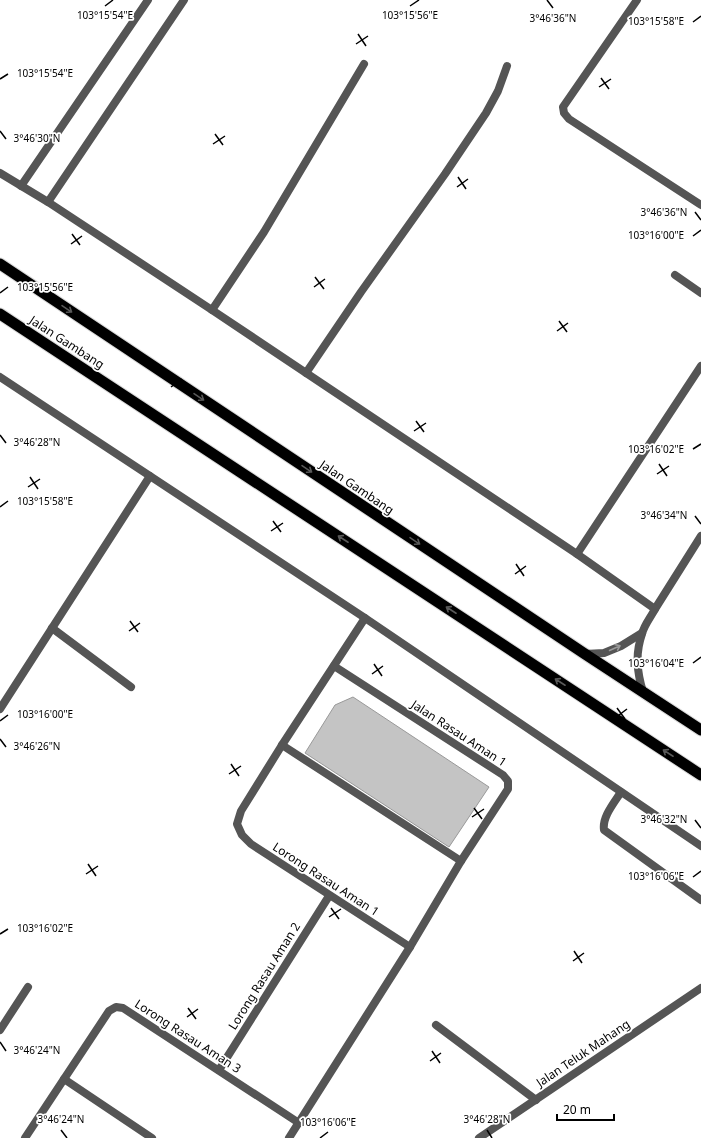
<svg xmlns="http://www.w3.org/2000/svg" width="701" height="1138" font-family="'Noto Sans',sans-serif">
	<rect width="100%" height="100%" fill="#fff"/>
	<polygon fill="#c4c4c4" stroke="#999" points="353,697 489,787 449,847 305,753 335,705"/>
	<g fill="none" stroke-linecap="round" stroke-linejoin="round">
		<g stroke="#dbdbdb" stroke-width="13">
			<g id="trunk">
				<polyline points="0,264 585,654 701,730"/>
				<polyline points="0,314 701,775"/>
			</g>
		</g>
		<g stroke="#555" stroke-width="8">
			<polyline points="282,745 461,861"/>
			<path d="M 621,792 C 614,803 602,817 604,830 L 701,900"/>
			<polyline points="436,1025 536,1100"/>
			<polyline points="64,1079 152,1138"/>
		</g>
		<g stroke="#555" stroke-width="8">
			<polyline points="637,0 563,107 564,113 569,119 701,205"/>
			<polyline points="48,202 184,0"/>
			<polyline points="675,275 701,293"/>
			<polyline points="212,310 264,232 364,64"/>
			<polyline points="306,373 361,292 445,174 486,113 498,91 507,66"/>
			<polyline points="0,377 365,618 701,846"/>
			<polyline points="577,554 701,366"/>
			<polyline points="655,609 701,536"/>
			<polyline points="365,618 282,745 241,811 237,824 242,835 251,844 410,947"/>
			<polyline points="52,628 131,687"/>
			<polyline points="0,709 150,476"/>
			<polyline points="0,1030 28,987"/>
			<polyline points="219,1070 329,896"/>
			<polyline points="25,1138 109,1011 116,1007 123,1008 299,1123"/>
			<polyline points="289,1138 410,947 461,861 508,789 508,781 503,775 334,666"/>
			<polyline points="479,1138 701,988"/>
		</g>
		<g stroke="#555" stroke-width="8">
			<path d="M 0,173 L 48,202 L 212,310 L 577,554 L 655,609 C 651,617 644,625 642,634 C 635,654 637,672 643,692"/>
			<polyline points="21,186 148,0"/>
			<polyline points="585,654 604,653 621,646 642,633"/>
		</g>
		<use href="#trunk" stroke="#000" stroke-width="11"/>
	</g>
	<defs><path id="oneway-shaft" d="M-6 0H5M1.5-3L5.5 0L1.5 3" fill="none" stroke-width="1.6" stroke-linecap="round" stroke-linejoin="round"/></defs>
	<g stroke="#595959">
		<use href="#oneway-shaft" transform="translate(67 309) rotate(34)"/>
		<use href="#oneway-shaft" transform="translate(199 397) rotate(34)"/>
		<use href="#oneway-shaft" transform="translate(307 469) rotate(34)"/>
		<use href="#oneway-shaft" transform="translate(343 539) rotate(-147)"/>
		<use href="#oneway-shaft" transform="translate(415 541) rotate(34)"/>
		<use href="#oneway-shaft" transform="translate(451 610) rotate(-147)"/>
		<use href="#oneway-shaft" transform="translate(560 682) rotate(-147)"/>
		<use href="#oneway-shaft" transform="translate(668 753) rotate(-147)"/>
	</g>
	<use stroke="#999" href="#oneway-shaft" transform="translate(615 648) rotate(-24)"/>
	<path fill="none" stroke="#000" stroke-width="1.5" d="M 547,0 L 553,8M 105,6 L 113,0M 410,6 L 419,0M 693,22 L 701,16M 358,34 L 366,46M 356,44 L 368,36M 601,78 L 609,89M 0,79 L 8,74M 599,87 L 611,79M 0,131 L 6,139M 215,134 L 223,145M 213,144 L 225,136M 458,177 L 466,189M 457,187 L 468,179M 695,212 L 701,220M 72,234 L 80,245M 693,236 L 701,230M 71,244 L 82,236M 315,277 L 324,289M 314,287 L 325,279M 0,293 L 8,287M 559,321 L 567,332M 557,331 L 568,323M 173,377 L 181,389M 171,387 L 182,379M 416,421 L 424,432M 414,431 L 426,423M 0,435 L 6,443M 693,449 L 701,444M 659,464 L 667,476M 657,474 L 669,466M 30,477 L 38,489M 28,487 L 40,479M 0,507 L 8,501M 695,516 L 701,524M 273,521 L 281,532M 271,531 L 283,523M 516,564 L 524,576M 515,574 L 526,566M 130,621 L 138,632M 129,631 L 140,623M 693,663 L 701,657M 374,664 L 382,676M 372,674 L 383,666M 617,708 L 625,719M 615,718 L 627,709M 0,721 L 8,715M 0,739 L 6,747M 231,764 L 239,776M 229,774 L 241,766M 474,808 L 482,819M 472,817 L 484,809M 695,820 L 701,828M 88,864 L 96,876M 86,874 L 98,866M 693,877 L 701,871M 331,908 L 339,919M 329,917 L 341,909M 0,934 L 8,929M 574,951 L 582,963M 573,961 L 584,953M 188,1008 L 196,1019M 187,1017 L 198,1009M 0,1042 L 6,1051M 432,1051 L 440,1063M 430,1061 L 441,1053M 61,1130 L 67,1138M 487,1130 L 492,1138M 320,1138 L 328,1132"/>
	<g text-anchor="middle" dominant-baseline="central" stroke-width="3.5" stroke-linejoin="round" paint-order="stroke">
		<g font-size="12" fill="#000" stroke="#fff">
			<text transform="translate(67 342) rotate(33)">Jalan Gambang</text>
			<text transform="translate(357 487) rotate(34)">Jalan Gambang</text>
			<text transform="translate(459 733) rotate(33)">Jalan Rasau Aman 1</text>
			<text transform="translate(326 879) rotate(33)">Lorong Rasau Aman 1</text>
			<text transform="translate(264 976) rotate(-58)">Lorong Rasau Aman 2</text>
			<text transform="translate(188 1036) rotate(33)">Lorong Rasau Aman 3</text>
			<text transform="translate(583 1053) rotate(-34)">Jalan Teluk Mahang</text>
		</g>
	</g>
	<g font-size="10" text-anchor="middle" fill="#000" stroke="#fff" stroke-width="3.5" stroke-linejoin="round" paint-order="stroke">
		<text x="105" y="19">103°15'54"E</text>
		<text x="410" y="19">103°15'56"E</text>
		<text x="553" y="22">3°46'36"N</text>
		<text x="656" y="25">103°15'58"E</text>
		<text x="45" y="77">103°15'54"E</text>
		<text x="37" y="142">3°46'30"N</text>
		<text x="664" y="216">3°46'36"N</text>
		<text x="656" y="239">103°16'00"E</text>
		<text x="45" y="291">103°15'56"E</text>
		<text x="37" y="446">3°46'28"N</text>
		<text x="656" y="453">103°16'02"E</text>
		<text x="45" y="505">103°15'58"E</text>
		<text x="664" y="519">3°46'34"N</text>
		<text x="656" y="667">103°16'04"E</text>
		<text x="45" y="718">103°16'00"E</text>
		<text x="37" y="750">3°46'26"N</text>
		<text x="664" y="823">3°46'32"N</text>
		<text x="656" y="880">103°16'06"E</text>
		<text x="45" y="932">103°16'02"E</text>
		<text x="37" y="1054">3°46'24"N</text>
		<text x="61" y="1123">3°46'24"N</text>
		<text x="487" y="1123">3°46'28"N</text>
		<text x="328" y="1126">103°16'06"E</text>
	</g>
	<path d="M557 1114v6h57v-6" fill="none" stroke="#000000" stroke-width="2"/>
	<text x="563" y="1114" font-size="12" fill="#000000" stroke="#ffffff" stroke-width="3" paint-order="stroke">20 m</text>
</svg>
